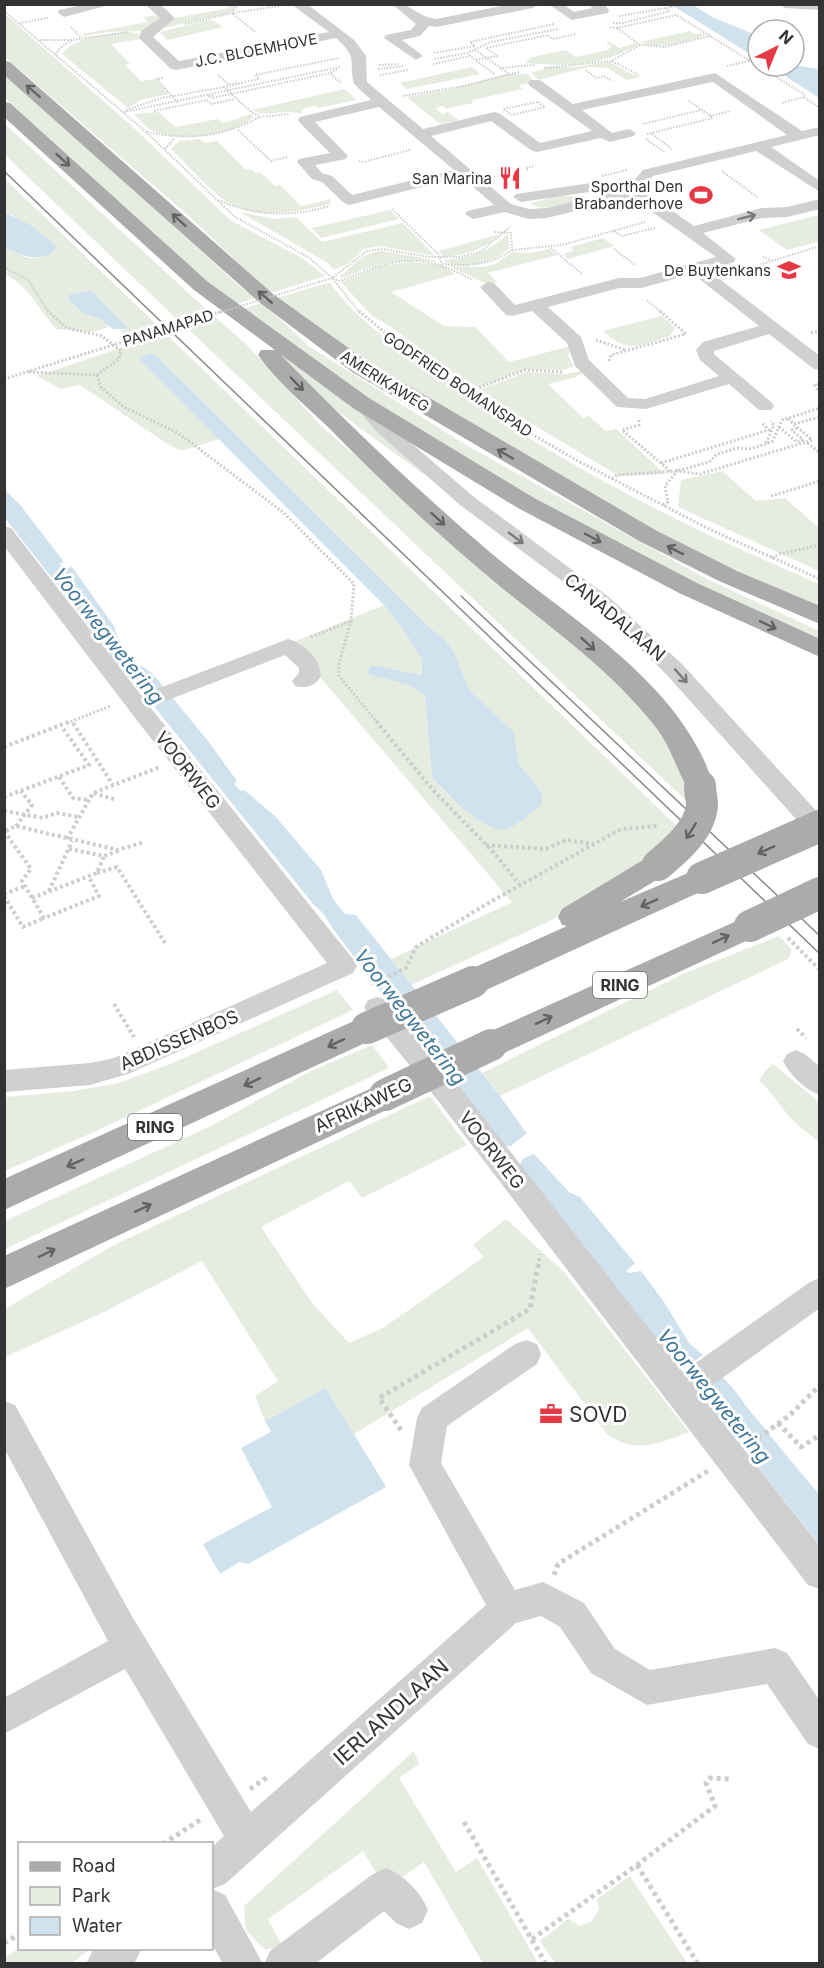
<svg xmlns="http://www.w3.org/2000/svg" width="824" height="1968" font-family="Inter,sans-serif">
	<rect width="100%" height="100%" fill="#fff"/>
	<g fill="#e6ecdf">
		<polygon points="227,5 236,5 233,11 226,14 159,29 169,19 229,8"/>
		<polygon points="5,14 135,129 230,220 302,258 325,276 270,293 190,217 5,57"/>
		<polygon points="160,15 162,19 141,31 107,32 85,36 82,34 148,22 144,17"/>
		<polygon points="207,20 214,21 223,27 167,40 160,32"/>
		<path d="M 690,31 L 695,34 L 702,33 L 706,35 C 682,43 655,53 632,38 L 641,42 Z"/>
		<path d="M 131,32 L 139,34 L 140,39 L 111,44 L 130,64 L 125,65 L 141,81 L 155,79 L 169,94 L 141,100 L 128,108 L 62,54 C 77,35 109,34 131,32 Z"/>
		<path d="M 609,41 L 619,48 L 635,43 L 638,45 C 594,68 572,66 525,63 L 532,57 L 566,50 L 575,57 L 608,50 L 611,46 L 606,42 Z"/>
		<polygon points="610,62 631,74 641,77 627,80 607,68 588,67 538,80 531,73 550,67 576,67"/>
		<polygon points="472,67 480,74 407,89 400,83"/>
		<polygon points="4,72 238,285 256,298 233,305 5,98"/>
		<polygon points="506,74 528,74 534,82 518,85 523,89 472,100 473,103 446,109 442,106 435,108 442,114 448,112 458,120 440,124 407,97 452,89"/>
		<path d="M 345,89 L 356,100 L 319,108 L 315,105 L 301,110 L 303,113 C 297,114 294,112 288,112 C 275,112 264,117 252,110 Z"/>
		<path d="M 159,112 L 175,127 L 218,119 L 223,123 L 251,114 L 253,117 C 235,136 174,143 151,130 C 145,126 139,119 134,114 Z"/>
		<polygon points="4,124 5,124 209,312 179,321 5,155"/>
		<path d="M 200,139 L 205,143 L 217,141 L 246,170 L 251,169 L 256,173 L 260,172 L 275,186 L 280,185 L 301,206 L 331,199 L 330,204 C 296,212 262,220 229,203 C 214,195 185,162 171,149 L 179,141 Z"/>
		<path d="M 4,178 L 159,327 L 127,337 L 120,330 L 128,329 L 94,293 L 84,314 L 98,318 L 109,327 L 94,332 L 56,329 C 39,309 29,287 5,274 L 5,248 L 28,258 L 40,258 L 14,216 L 5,212 Z"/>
		<path d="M 547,194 L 578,197 L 583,199 C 567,203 544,214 530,203 L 547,199 L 543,195 Z"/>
		<polygon points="390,210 399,219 321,238 312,228"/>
		<polygon points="240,212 274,219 296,217 322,242 403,223 435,256 380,246 363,249 349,263 334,270 328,263"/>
		<polygon points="819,215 819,242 787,250 759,230"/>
		<path d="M 500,234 C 481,251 468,254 443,257 L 439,251 Z"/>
		<path d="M 508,234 L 509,248 C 497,262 459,272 443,260 C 470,258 488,252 508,234 Z"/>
		<polygon points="603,238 614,246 568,259 563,254 571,252 573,249 570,247"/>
		<polygon points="549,249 557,255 488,273 497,282 487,284 449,266 483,267 495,264 513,252 529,253"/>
		<path d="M 382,251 L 434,260 L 436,262 C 396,258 379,263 342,278 L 340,276 C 356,264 361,253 382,251 Z"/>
		<polygon points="410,262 441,265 455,274 391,292 444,326 475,327 509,362 571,346 568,356 574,366 564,370 526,369 474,389 391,327 372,316 341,282 380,266"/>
		<path d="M 327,283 L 330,283 C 353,316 389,341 421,365 C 495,420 576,468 658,510 C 710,537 765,560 819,584 L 819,608 L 678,544 L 369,366 L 277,298 Z"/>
		<polygon points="262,303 310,347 466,445 703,577 819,631 819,641 617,545 443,449 239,310"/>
		<path d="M 662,316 L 675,328 L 670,336 C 637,345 631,356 603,331 Z"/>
		<polygon points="215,317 246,344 322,427 592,656 667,737 678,758 692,806 185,326"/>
		<polygon points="165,333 680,829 627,877 550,921 411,985 391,959 512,902 291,643 384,605 406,634 422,660 422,675 376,666 370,666 367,674 409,685 425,696 432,777 448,795 480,820 542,804 542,793 519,764 514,732 470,691 446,641 426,624 154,353 139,359 219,439 182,451 169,445 80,385 61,389 37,376"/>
		<polygon points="258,333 340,393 427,472 423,474 322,400"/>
		<polygon points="581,371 583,374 576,376 577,377 548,384 583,418 589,416 606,431 616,429 665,474 619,476 477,391 527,372 566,374"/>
		<polygon points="722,471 756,501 785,498 819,528 819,571 678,507 681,480"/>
		<polygon points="779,936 792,950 788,959 500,1096 482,1073 685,973"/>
		<polygon points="337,990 353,1010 96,1131 5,1171 5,1097 74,1091 119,1083 170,1064"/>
		<polygon points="372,1045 389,1068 5,1249 5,1221 213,1125 309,1072"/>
		<path d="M 773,1064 L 819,1102 L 819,1142 C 807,1132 793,1123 784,1110 C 775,1099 770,1090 759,1081 L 766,1070 Z"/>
		<path d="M 430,1096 L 467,1145 L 362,1198 L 349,1181 L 261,1227 L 312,1303 L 349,1343 L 383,1328 L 484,1257 L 473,1245 L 506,1219 L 564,1272 L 689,1432 C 660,1443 634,1455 607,1434 L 528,1328 L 354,1434 L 326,1388 L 265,1421 L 255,1396 L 278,1381 L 202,1261 L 102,1313 L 5,1357 L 5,1309 L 112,1246 Z"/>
		<polygon points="414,1751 419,1764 399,1778 456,1872 477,1858 538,1963 483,1963 424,1862 403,1877 378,1876 363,1851 268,1919 282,1946 265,1950 246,1930 244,1906"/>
		<polygon points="630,1876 687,1963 555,1963 540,1941 568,1919 580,1926 592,1921 599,1909 597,1899"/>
		<polygon points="20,1948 90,1949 72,1963 5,1963 5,1957"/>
	</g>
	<g fill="#cfe2ee">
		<polygon points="672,5 693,5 712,17 756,35 758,59"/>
		<polygon points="794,65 819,69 819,98 770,66"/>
		<path d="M 4,212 L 32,226 L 56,246 L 54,251 C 37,264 22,255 5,248 Z"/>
		<polygon points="89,291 94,293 129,329 113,329 98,318 84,314 68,299 69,295"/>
		<path d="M 154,353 L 426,624 L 446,641 L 454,653 L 470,691 L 514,732 L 519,764 L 542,793 L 542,804 C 532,812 516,828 503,829 C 482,831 445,792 432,777 L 425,696 L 409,685 L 367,674 L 370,666 L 376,666 L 422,675 L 422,660 L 406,634 L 384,605 L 138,358 Z"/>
		<path d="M 4,489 L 21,506 L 64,562 L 60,563 L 64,569 L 72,567 L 114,626 L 122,649 L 128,657 L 152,673 L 208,741 L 237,781 L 234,784 L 241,791 L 244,790 L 275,816 L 321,870 L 333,899 L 345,914 L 356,915 L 500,1096 L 528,1135 L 521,1140 L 570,1193 L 580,1197 L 635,1263 L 626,1271 L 629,1273 L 641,1271 L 664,1302 L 689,1343 L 703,1355 L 685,1368 L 678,1369 L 405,1029 C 384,996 360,965 337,934 C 328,923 326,914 314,905 L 144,694 L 109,657 L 80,614 L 5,518 Z"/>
		<path d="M 720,1375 C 734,1387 739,1397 750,1411 C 774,1439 795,1467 819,1494 L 819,1544 L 699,1393 Z"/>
		<polygon points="326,1388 386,1487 248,1564 239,1562 220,1574 203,1544 272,1507 241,1448 271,1432 265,1421"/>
	</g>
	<polygon fill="#fff" points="527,1133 530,1136 526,1140 537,1152 523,1159 517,1171 498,1147 511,1146"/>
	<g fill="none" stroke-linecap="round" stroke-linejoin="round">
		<g stroke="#cdcdcd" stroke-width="2" stroke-dasharray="1.5 1.5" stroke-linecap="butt">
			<polyline points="667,4 671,7 666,8 668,10"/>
			<polyline points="671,7 684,4"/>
			<polyline points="4,11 145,131 235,217 308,257 332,278 360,313"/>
			<polyline points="233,13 279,6"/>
			<polyline points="233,14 255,32"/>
			<polyline points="675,14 758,66"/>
			<polyline points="619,16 666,8"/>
			<polyline points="20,23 48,18"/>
			<polyline points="613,23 623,23 670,11"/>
			<polyline points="185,24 232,13 238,4"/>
			<polyline points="71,27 81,38"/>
			<polyline points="610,27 617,28 676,15"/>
			<polyline points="617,28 640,45"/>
			<polyline points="40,40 72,40 128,32"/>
			<polyline points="475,50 508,73"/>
			<polyline points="434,53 475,46 470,42 554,24"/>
			<polyline points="56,55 60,48 72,40"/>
			<polyline points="469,55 494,74"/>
			<polyline points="434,59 467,53 491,42 559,29"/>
			<polyline points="476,60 497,56 486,48 548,35 553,39 576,34"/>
			<polyline points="612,61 639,75"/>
			<polyline points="433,64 470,56"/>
			<polyline points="379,65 398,64"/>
			<polyline points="727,66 749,61"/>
			<polyline points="758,66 804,94 805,98 820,108"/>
			<polyline points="500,68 535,65"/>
			<polyline points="544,68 612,61 640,45 665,47 710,36"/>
			<polyline points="337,69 330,73 341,83"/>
			<polyline points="378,69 403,66"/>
			<polyline points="586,70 596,78 604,76 612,81"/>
			<polyline points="218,75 228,84 242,83 224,87 250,111 261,117 290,114"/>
			<polyline points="380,75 408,70"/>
			<polyline points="163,78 157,79 178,103"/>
			<polyline points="245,82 259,79 255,75 339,58"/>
			<polyline points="213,95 209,96 212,98 330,73"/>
			<polyline points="403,96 464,86 519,72"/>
			<polygon points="538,102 545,107 512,115 503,109"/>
			<polyline points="782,103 804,97"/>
			<polyline points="126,110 162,98 224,87"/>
			<polyline points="154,111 207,100 211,104 235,99"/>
			<polyline points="124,112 340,67"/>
			<polyline points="710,116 731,111"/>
			<polyline points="643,124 701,110"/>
			<polyline points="238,130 271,161 287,157"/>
			<path d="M 147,132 C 189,141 222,137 260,117"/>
			<polyline points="647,134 713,118 688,100"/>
			<polyline points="652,134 672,149"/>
			<polyline points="646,139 664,152"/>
			<polyline points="165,149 174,139"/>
			<polyline points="359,161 363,162 410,150"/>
			<polyline points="528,170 526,168 535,166"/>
			<polyline points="722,171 757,197"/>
			<polyline points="602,176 627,170"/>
			<path d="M 218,200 C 257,217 290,217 330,206"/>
			<path d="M 392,209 L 438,254 L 442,264 C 468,266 490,266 512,250 L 511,233 L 493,232"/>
			<polyline points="614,231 622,236 655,228"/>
			<polyline points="551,248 582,274"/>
			<polyline points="614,249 635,265"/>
			<polyline points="512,250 562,245 645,222"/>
			<polyline points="763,256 771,261"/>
			<polyline points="4,267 28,280 49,313"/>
			<polyline points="746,269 820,246"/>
			<path d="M 333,278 L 340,281 C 396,258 418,251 473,280"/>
			<polyline points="319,282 332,278 367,251 383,249 430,257 459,257 480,252 510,227"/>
			<polyline points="647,300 662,313"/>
		</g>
		<g stroke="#cdcdcd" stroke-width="3" stroke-dasharray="2 2" stroke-linecap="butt">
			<polyline points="359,311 425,366 511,422 578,461 709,529 820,579"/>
			<polyline points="660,311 686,334"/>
			<polyline points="811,333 820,331"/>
			<polyline points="596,340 626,350"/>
			<polyline points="609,361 611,355 686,334"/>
			<polyline points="29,372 97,375 119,359 121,351 102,336 67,328 48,311"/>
			<polyline points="97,375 101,387 124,407 178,433 284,513 354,584 351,621 339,664 339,676 378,723"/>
			<polyline points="4,379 100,349"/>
			<polyline points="818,390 815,385 819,384"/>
			<polyline points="468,392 525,370 564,372"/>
			<polyline points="788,419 812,440 806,442 820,453"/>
			<polyline points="639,420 639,425 622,430 670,471"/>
			<polyline points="794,424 820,417"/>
			<polyline points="779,427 797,442 803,440 792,430 798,428"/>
			<polyline points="766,443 774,425 771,421"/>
			<polyline points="661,463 769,430 762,423"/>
			<polyline points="612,479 617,475 677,471 709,462 717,454 737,448 750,449 772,442 782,420 820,408"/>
			<polyline points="771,496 820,481"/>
			<polyline points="663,505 668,502 665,486 677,471 700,474 806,442"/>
			<polyline points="772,558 779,554 820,545"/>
			<polyline points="311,637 351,621"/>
			<polyline points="67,723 111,706"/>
		</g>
		<g stroke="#cdcdcd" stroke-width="4" stroke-dasharray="3 3" stroke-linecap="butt">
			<polyline points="376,721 433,790 496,855 520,885"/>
			<polyline points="73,723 113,785"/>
			<polyline points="4,747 71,721"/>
			<polyline points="59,777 73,798 89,800"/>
			<polyline points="94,793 116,800"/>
			<polyline points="4,797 89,765 62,727"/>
			<polyline points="4,811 43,818 57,813 79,817"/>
			<polyline points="16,826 32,805 21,791"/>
			<polyline points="4,831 31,869 22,881 44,918 99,896 89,877"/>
			<polyline points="6,831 16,826 118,850 144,842"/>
			<polyline points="67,839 93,793 160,767"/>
			<polyline points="486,845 545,849 567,840 594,844"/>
			<polyline points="69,849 104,856 118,851"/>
			<polyline points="97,873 117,867 165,943"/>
			<polyline points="49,891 72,841"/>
			<polyline points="4,894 25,886"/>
			<polyline points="4,896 23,927 44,918"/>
			<polyline points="32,898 97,873 104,856"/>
			<polyline points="788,938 820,970"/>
			<polyline points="372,984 406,968 416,947 490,902 621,829 657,826"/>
			<polyline points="114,1004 134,1037"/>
			<polyline points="797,1029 806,1038"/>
			<polyline points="539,1261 540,1254"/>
		</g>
		<g stroke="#cdcdcd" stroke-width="5" stroke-dasharray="4 4" stroke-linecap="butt">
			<polyline points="778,1423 801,1447 820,1435"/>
			<polyline points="401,1430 379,1398 530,1309 539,1260"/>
			<polyline points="752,1443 791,1414 820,1385"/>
			<polyline points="554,1575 558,1564 708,1471"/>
			<polyline points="250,1789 269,1776"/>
			<polyline points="464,1822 546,1964"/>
			<polyline points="163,1844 200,1820"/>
			<polyline points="637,1865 698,1964"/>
			<polyline points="532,1939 637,1865 715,1806 706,1783 710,1778 730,1779"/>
			<polyline points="4,1943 20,1934"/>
		</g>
		<g fill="#d0d0d0" fill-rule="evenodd">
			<polygon points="86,4 113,4 64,17 58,13 59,10"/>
			<path d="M 145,4 L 160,4 L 175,18 L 153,37 L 179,61 L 329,32 L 291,4 L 307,4 L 354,40 L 366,56 L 367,82 L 423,129 L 494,112 L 499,113 L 540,143 L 592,131 L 530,86 L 528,83 L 530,80 L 540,80 L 573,104 L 715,73 L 802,131 L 820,127 L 820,135 L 771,147 L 820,181 L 820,192 L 756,151 L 653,176 L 642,190 L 694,226 L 762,208 L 787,207 L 820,199 L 820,209 L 787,217 L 762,218 L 703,233 L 736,259 L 734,262 L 708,270 L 820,356 L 820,370 L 814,369 L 769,334 L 714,351 L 714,354 L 771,402 L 774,406 L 771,410 L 759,410 L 729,384 L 646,409 L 617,407 L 575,366 L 567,343 L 532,311 L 512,316 L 506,315 L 480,287 L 488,282 L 494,283 L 515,305 L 619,278 L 640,278 L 716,257 L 631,197 L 547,218 L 528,219 L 505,212 L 473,219 L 465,214 L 467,211 L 494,205 L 462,177 L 349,205 L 344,203 L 322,182 L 312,179 L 297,162 L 299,159 L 330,153 L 300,123 L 298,120 L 300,117 L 371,100 L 354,84 C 348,59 359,59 336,38 L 176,70 L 171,69 L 139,38 L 141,31 L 160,18 ZM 713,82 L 787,135 L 643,170 L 627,189 L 547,208 L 529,209 L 511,204 L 431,136 L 491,121 L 532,151 L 537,152 L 601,138 L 610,142 L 634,136 L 636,133 L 629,129 L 612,133 L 582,110 ZM 379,107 L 454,170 L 352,195 L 332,176 L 322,173 L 315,165 L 346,159 L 348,156 L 315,122 ZM 693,274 L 759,326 L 703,342 L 696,350 L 700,360 L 719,376 L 645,399 L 628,398 L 589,360 L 581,337 L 548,307 L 619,288 L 641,288 Z"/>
			<path d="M 392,4 C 415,4 415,16 436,19 L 511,4 L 539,4 L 533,8 L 436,27 L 429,26 L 420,36 L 402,40 L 423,56 L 416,60 L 384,38 L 386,35 L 411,30 L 416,24 Z"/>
			<polygon points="548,4 563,4 574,12 592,8 589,4 604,4 609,10 608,13 572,20"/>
			<polygon points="779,4 820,4 820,10 785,8"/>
			<polygon points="591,183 599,188 596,191 521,202 513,197 516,194"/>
			<polygon points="361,398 367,399 389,424 474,497 610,598 682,664 820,815 820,839 812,837 666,674 596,606 460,505 377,432 352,403 355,399"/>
			<path d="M 4,526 L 11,528 L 141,695 L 288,639 C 304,643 321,660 321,676 C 315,686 306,689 295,686 L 292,681 L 299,673 L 299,668 L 285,655 L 150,707 L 353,959 L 357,966 L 353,973 L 128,1074 L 90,1085 L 4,1092 L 4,1070 L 90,1063 L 114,1058 L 327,963 L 139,723 L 4,546 Z"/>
			<polygon points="377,997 386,1000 459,1086 683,1372 810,1282 820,1278 820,1308 700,1394 820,1546 820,1589 808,1585 439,1102 368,1014 364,1007 368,1000"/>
			<path d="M 796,1050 L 805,1054 L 820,1067 L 820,1095 C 805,1090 790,1075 783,1061 L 787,1054 Z"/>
			<polygon points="526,1340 537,1344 541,1354 537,1364 447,1426 441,1463 515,1590 543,1582 584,1603 615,1649 650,1670 775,1648 787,1653 820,1701 820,1749 808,1744 767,1684 647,1705 591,1673 560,1627 541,1616 516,1623 225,1884 212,1889 225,1895 263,1964 223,1964 212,1944 212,1847 224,1836 125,1669 4,1734 4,1698 108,1641 4,1448 4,1401 15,1405 133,1618 251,1812 486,1605 409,1465 417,1418 422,1408 515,1344"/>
			<path d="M 386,1868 C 405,1876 420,1891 428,1910 L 422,1923 L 409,1929 L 396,1923 L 384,1911 L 315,1964 L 264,1964 L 270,1951 L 373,1874 Z"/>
			<polygon points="94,1948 142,1948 134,1964 86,1964"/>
		</g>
		<g fill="#ababab" fill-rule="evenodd">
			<polygon points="4,61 10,62 273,294 368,362 657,531 737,571 820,606 820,624 719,581 639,541 352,372 259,302 4,75"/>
			<path d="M 4,102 L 10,103 L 208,282 L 369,398 L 534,498 L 697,583 L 820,639 L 820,657 L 679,593 L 518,508 L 353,408 L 280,354 C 347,423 417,490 491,553 C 561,612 658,669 700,752 C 706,763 710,775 714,786 L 710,793 L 700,796 L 690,793 C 677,771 671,746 654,725 C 611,671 555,631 502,588 C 441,538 383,483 328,427 C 305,405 277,382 258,355 L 261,350 L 275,350 L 194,290 L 4,117 Z"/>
			<polygon points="658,854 668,857 673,865 668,873 620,902 702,867 713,870 717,878 713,886 484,991 473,994 462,991 457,982 462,973 567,926 562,925 558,917 562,909 648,857"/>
			<polygon points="750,915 761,918 765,926 761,934 502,1054 491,1058 480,1054 475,1045 480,1036"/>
			<polygon points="367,1015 378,1019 383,1028 378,1037 4,1210 4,1179"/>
			<polygon points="385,1082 397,1085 402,1095 397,1105 4,1289 4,1256"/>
		</g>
		<g stroke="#888" stroke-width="1.5">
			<polyline points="4,171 820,954"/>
			<polyline points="461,596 820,936"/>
		</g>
		<polyline stroke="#cdcdcd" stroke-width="2" stroke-dasharray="1.5 1.5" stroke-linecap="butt" points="218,313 319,282"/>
		<polyline stroke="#cdcdcd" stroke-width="3" stroke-dasharray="2 2" stroke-linecap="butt" points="100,349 223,311"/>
		<g stroke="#ababab" stroke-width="32">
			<path d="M 658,865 C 676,850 700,830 702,805 C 702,799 700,792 700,786"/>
			<polyline points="702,878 820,826"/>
			<polyline points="750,926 820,893"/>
			<polyline points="367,1028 473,982"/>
			<polyline points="385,1095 491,1045"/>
		</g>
	</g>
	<defs><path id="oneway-shaft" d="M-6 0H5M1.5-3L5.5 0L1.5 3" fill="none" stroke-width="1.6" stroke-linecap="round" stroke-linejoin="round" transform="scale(1.5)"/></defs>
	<g stroke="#636363">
		<use href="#oneway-shaft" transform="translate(33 91) rotate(-139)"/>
		<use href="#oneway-shaft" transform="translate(63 160) rotate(42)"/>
		<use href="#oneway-shaft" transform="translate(179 220) rotate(-138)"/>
		<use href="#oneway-shaft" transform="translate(265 297) rotate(-140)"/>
		<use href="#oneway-shaft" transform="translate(297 384) rotate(46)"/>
		<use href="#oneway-shaft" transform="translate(505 454) rotate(-150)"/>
		<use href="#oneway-shaft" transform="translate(438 519) rotate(42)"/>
		<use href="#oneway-shaft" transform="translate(593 538) rotate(28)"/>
		<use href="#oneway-shaft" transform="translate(675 550) rotate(-153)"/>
		<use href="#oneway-shaft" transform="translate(768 625) rotate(25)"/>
		<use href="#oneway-shaft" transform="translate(588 644) rotate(42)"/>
		<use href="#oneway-shaft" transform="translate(691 831) rotate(122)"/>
		<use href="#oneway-shaft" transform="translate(766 850) rotate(156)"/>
		<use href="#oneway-shaft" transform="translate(649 903) rotate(156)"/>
		<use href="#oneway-shaft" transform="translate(721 939) rotate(-25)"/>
		<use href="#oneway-shaft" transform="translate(544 1020) rotate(-25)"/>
		<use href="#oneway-shaft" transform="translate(336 1043) rotate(155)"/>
		<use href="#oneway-shaft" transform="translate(252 1082) rotate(155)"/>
		<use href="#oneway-shaft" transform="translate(75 1163) rotate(156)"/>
		<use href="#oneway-shaft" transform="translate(143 1208) rotate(-25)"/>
		<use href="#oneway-shaft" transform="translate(47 1253) rotate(-26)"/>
	</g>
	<g stroke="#7a7a7a">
		<use href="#oneway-shaft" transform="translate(747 217) rotate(-14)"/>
		<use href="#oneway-shaft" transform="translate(516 538) rotate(37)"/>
		<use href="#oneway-shaft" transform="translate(681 676) rotate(48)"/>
	</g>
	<defs>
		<g id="restaurant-bare" transform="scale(1.8)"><path d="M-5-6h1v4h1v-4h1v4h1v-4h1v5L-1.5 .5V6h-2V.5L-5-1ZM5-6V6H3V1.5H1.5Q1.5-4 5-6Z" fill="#e63946" stroke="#fff" stroke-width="2.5" paint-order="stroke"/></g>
		<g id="stadium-bare" transform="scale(1.8)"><path d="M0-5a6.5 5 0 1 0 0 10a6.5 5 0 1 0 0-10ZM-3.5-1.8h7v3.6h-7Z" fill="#e63946" stroke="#fff" stroke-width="2.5" paint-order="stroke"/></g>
		<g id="school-bare" transform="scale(1.8)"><path d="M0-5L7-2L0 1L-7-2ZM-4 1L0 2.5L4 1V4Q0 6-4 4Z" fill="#e63946" stroke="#fff" stroke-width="2.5" paint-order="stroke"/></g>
		<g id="office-bare" transform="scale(1.8)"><path d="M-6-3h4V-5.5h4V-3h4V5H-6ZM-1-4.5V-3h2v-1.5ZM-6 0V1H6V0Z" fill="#e63946" stroke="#fff" stroke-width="2.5" paint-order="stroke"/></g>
	</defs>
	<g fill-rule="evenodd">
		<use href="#restaurant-bare" x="510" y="178"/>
		<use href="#stadium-bare" x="701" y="195"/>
		<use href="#school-bare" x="789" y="270"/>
		<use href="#office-bare" x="551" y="1414"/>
	</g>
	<g text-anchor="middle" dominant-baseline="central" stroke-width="6" stroke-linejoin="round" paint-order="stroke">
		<g font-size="15" fill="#333" stroke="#fff">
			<text transform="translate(256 50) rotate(-11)">J.C. BLOEMHOVE</text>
			<text transform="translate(168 328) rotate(-17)">PANAMAPAD</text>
			<text transform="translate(385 381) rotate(32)">AMERIKAWEG</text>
			<text transform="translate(458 384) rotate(34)">GODFRIED BOMANSPAD</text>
		</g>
		<g font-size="15" fill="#333" stroke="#fff" text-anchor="end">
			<text x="492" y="178">San Marina</text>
			<text x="683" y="186">Sporthal Den<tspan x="683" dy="17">Brabanderhove</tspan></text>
			<text x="771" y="270">De Buytenkans</text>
		</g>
		<g fill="#fff" stroke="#707070" stroke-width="1.5">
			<rect x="593" y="972" width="54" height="26" rx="4.5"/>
			<rect x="128" y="1114" width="54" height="26" rx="4.5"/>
		</g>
		<g font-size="16" font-weight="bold" fill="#333">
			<text x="620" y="985">RING</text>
			<text x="155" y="1127">RING</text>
		</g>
		<g font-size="18" fill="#333" stroke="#fff">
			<text transform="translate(615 617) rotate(40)">CANADALAAN</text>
			<text transform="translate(188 770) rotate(52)">VOORWEG</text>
			<text transform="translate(179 1040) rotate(-23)">ABDISSENBOS</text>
			<text transform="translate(363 1105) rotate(-25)">AFRIKAWEG</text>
			<text transform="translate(492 1150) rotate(52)">VOORWEG</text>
		</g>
		<g font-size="20" font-style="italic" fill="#3f7597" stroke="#fff">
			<text transform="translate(108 636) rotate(52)">Voorwegwetering</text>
			<text transform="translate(410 1017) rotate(52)">Voorwegwetering</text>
			<text transform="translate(714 1396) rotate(51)">Voorwegwetering</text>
		</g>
		<g font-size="21" fill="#333" stroke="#fff" text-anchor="start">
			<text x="569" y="1414">SOVD</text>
		</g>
		<g font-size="21" fill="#333" stroke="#fff">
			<text transform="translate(391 1712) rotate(-42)">IERLANDLAAN</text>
		</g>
	</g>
	<rect width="824" height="1968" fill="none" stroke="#333333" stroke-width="12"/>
	<rect x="18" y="1842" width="195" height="108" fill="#ffffff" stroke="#adadad" stroke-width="1.5"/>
	<rect x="30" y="1862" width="30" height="9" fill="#ababab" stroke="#adadad" stroke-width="1.5"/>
	<text x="72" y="1872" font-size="18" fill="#333333">Road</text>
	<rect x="30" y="1887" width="30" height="18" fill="#e6ecdf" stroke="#adadad" stroke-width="1.5"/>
	<text x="72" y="1902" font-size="18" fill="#333333">Park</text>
	<rect x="30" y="1917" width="30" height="18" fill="#cfe2ee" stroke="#adadad" stroke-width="1.5"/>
	<text x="72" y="1932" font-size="18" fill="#333333">Water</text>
	<g transform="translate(776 48) rotate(43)"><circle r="28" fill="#ffffff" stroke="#adadad" stroke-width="1.5"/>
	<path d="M0-4.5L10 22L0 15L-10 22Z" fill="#e63946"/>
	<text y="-9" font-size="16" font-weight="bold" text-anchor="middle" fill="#333333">N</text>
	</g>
</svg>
